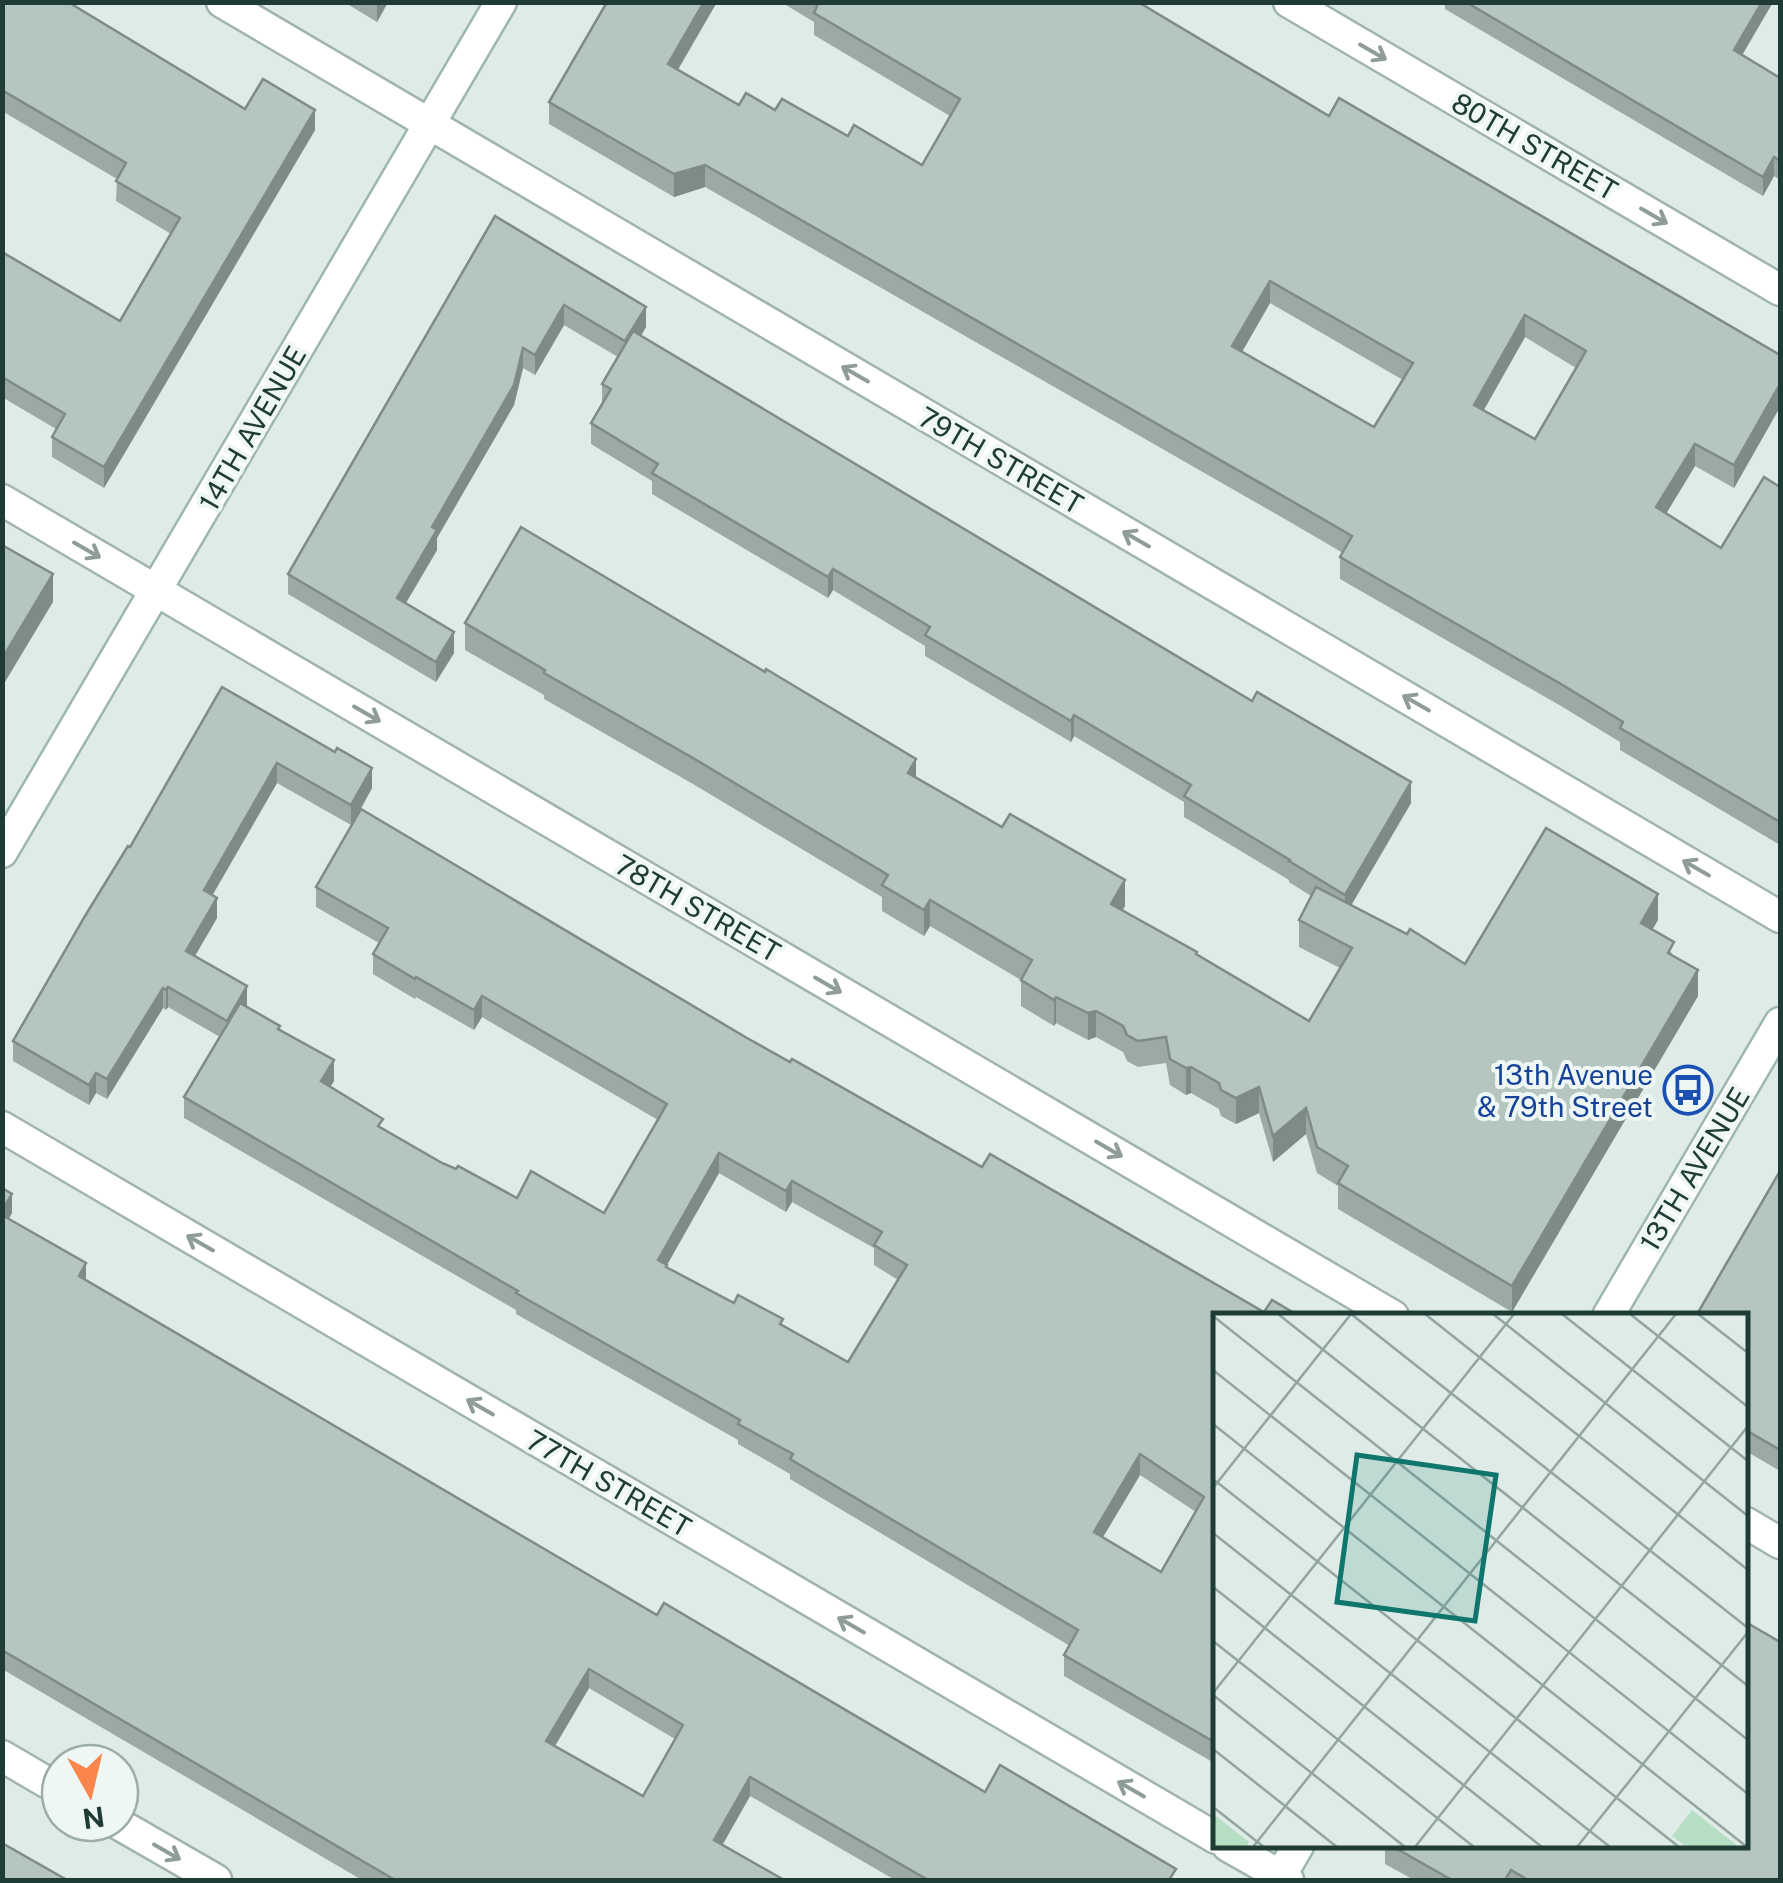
<svg xmlns="http://www.w3.org/2000/svg" width="1783" height="1883" font-family="'Public Sans',sans-serif">
	<rect width="100%" height="100%" fill="#deebe6"/>
	<g fill="none" stroke-linecap="round" stroke-linejoin="round">
		<g stroke="#a1b3ae" stroke-width="35">
			<g id="minor">
				<polyline points="222,2 1780,917"/>
				<polyline points="1289,2 1780,290"/>
				<polyline points="2,500 1393,1316"/>
				<polyline points="2,1127 1216,1838"/>
				<polyline points="1746,1523 1780,1543"/>
				<polyline points="2,1756 60,1790"/>
				<polyline points="117,1823 216,1880"/>
				<polyline points="1228,1846 1288,1880"/>
			</g>
		</g>
		<g stroke="#9db7b0" stroke-width="35">
			<g id="secondary">
				<polyline points="2,852 501,2"/>
				<polyline points="1608,1316 1780,1023"/>
				<polyline points="1278,1880 1298,1846"/>
			</g>
		</g>
		<use href="#minor" stroke="#fff" stroke-width="30"/>
		<use href="#secondary" stroke="#fff" stroke-width="30"/>
	</g>
	<g fill="#9baaa4" fill-rule="evenodd">
		<polygon points="2,2 245,109 315,130 104,488 52,457 52,437 56,429 2,397 2,252 120,321 171,234 116,201 117,179 2,111"/>
		<polygon points="344,2 388,2 377,22"/>
		<path d="M 607,2 L 717,2 L 678,70 L 739,105 L 775,110 L 922,165 L 950,116 L 814,35 L 814,22 L 781,2 L 1138,2 L 1329,116 L 1780,355 L 1780,407 L 1734,488 L 1695,466 L 1666,514 L 1721,548 L 1780,487 L 1780,845 L 1620,750 L 1620,742 L 1561,706 L 1340,579 L 1340,557 L 1343,553 L 1290,522 L 705,187 L 674,197 L 549,124 L 549,102 ZM 1270,303 L 1403,380 L 1374,427 L 1242,352 ZM 1525,337 L 1576,368 L 1535,439 L 1484,410 Z"/>
		<polygon points="1445,2 1773,2 1742,55 1780,78 1780,180 1774,176 1763,196 1445,9"/>
		<polygon points="495,216 646,327 641,336 1411,803 1351,905 1465,964 1658,920 1652,929 1674,956 1698,996 1512,1312 1338,1209 1338,1186 1317,1173 1306,1134 1273,1162 1259,1113 1236,1124 1221,1116 1219,1109 1191,1093 1186,1095 1170,1085 1166,1063 1138,1067 1127,1061 1123,1052 1096,1037 1088,1040 1056,1023 1054,1026 1021,1006 1021,980 930,926 924,936 882,911 882,897 693,784 544,699 544,695 465,650 465,623 916,777 1125,906 1122,910 1309,1021 1340,968 1299,947 1299,920 1311,896 1289,882 1289,880 1184,817 1184,802 1074,736 1071,742 925,656 925,646 833,590 828,598 652,494 652,481 591,444 591,423 602,404 602,384 618,357 564,325 535,375 523,368 514,405 437,538 437,550 406,603 454,653 436,682 288,594 288,574"/>
		<path d="M 222,687 L 335,752 L 372,788 L 361,809 L 747,1038 L 982,1167 L 1264,1312 L 1299,1316 L 1216,1316 L 1216,1764 L 1064,1676 L 1064,1655 L 1070,1646 L 790,1479 L 790,1474 L 738,1444 L 738,1440 L 516,1314 L 516,1310 L 184,1118 L 184,1097 L 220,1037 L 168,1007 L 166,1010 L 163,1008 L 107,1099 L 96,1093 L 89,1105 L 13,1061 L 13,1041 L 130,847 ZM 277,783 L 351,825 L 316,887 L 316,907 L 379,943 L 373,954 L 373,974 L 415,999 L 416,997 L 474,1030 L 482,1017 L 658,1120 L 604,1213 L 517,1198 L 442,1163 L 383,1129 L 330,1087 L 334,1081 L 280,1030 L 246,1007 L 195,956 L 217,918 L 212,895 ZM 719,1173 L 786,1212 L 792,1202 L 874,1248 L 874,1265 L 898,1280 L 848,1362 L 783,1325 L 734,1303 L 667,1268 L 666,1265 ZM 1140,1475 L 1196,1512 L 1161,1572 L 1103,1537 Z"/>
		<polygon points="1780,1171 1780,1471 1746,1451 1746,1316"/>
		<path d="M 2,1188 L 12,1213 L 9,1219 L 86,1280 L 657,1615 L 985,1792 L 1176,1880 L 895,1880 L 750,1796 L 722,1845 L 784,1880 L 362,1880 L 2,1669 ZM 589,1688 L 675,1739 L 643,1796 L 555,1746 Z"/>
		<polygon points="1385,1846 1746,1846 1780,1880 1414,1880 1385,1864"/>
	</g>
	<g fill="#7e8b86">
		<polygon points="377,2 388,2 377,22"/>
		<polygon points="704,2 717,2 668,86 668,64"/>
		<polygon points="1762,2 1773,2 1734,69 1734,50"/>
		<polygon points="315,110 315,130 104,488 104,467"/>
		<polygon points="1774,157 1774,176 1763,196 1763,177"/>
		<polygon points="705,165 705,187 674,197 674,174"/>
		<polygon points="1270,281 1270,303 1232,369 1232,346"/>
		<polygon points="564,305 564,325 535,375 535,355"/>
		<polygon points="646,307 646,327 625,361 625,341"/>
		<polygon points="1525,315 1525,337 1474,427 1474,405"/>
		<polygon points="523,348 523,368 514,405 437,538 437,550 397,618 397,598"/>
		<polygon points="1780,384 1780,407 1734,488 1734,465"/>
		<polygon points="1695,444 1695,466 1656,530 1656,507"/>
		<polygon points="833,569 833,590 828,598 828,577"/>
		<polygon points="53,574 53,602 2,687 2,659"/>
		<polygon points="454,632 454,653 436,682 436,662"/>
		<polygon points="1074,715 1074,736 1071,742 1071,721"/>
		<polygon points="916,759 916,786 908,773"/>
		<polygon points="277,763 277,783 204,910 204,890"/>
		<polygon points="372,768 372,788 351,825 351,805"/>
		<polygon points="1411,782 1411,803 1345,916 1345,895"/>
		<polygon points="1125,880 1125,906 1111,930 1111,904"/>
		<polygon points="1658,894 1658,920 1641,949 1641,923"/>
		<polygon points="217,898 217,918 186,971 186,951"/>
		<polygon points="930,900 930,926 924,936 924,910"/>
		<polygon points="1698,970 1698,996 1512,1312 1512,1286"/>
		<polygon points="247,986 247,1006 227,1041 227,1021"/>
		<polygon points="168,987 168,1007 166,1010 166,990"/>
		<polygon points="163,988 163,1008 107,1099 107,1079"/>
		<polygon points="482,996 482,1017 474,1030 474,1010"/>
		<polygon points="1056,997 1056,1023 1054,1026 1054,1000"/>
		<polygon points="1096,1011 1096,1037 1088,1040 1088,1013"/>
		<polygon points="334,1060 334,1081 321,1102 321,1081"/>
		<polygon points="1191,1067 1191,1093 1186,1095 1186,1068"/>
		<polygon points="96,1073 96,1093 89,1105 89,1085"/>
		<polygon points="1259,1087 1259,1113 1236,1124 1236,1098"/>
		<polygon points="1306,1108 1306,1134 1273,1162 1273,1136"/>
		<polygon points="719,1153 719,1173 658,1281 658,1260"/>
		<polygon points="792,1181 792,1202 786,1212 786,1191"/>
		<polygon points="12,1194 12,1213 2,1230 2,1210"/>
		<polygon points="86,1263 86,1283 79,1276"/>
		<polygon points="1140,1454 1140,1475 1094,1552 1094,1532"/>
		<polygon points="589,1669 589,1688 546,1761 546,1741"/>
		<polygon points="750,1777 750,1796 714,1860 714,1840"/>
	</g>
	<g fill="#b4c6bf" stroke="#7e8b86" stroke-width="2.5" fill-rule="evenodd">
		<polygon points="2,2 68,2 245,109 263,79 315,110 104,467 52,437 65,414 2,377 2,252 120,321 180,218 116,181 126,163 2,90"/>
		<path d="M 607,2 L 704,2 L 668,64 L 739,105 L 746,93 L 775,110 L 782,99 L 848,136 L 854,125 L 922,165 L 960,99 L 814,13 L 819,2 L 1138,2 L 1329,116 L 1339,98 L 1780,355 L 1780,384 L 1734,465 L 1695,444 L 1656,507 L 1721,548 L 1764,477 L 1780,487 L 1780,822 L 1620,728 L 1623,722 L 1561,684 L 1340,557 L 1352,536 L 1290,500 L 705,165 L 674,174 L 549,102 ZM 1270,281 L 1413,363 L 1374,427 L 1232,346 ZM 1525,315 L 1586,351 L 1535,439 L 1474,405 Z"/>
		<polygon points="1466,2 1762,2 1734,50 1780,78 1780,161 1774,157 1763,177"/>
		<polygon points="495,216 646,307 625,341 564,305 535,355 523,348 514,385 432,527 437,530 397,598 454,632 436,662 288,574"/>
		<polygon points="633,331 1252,701 1257,692 1411,782 1345,895 1289,861 1290,860 1184,796 1191,785 1074,715 1071,721 925,635 930,627 833,569 828,577 652,473 658,464 591,423 611,389 602,384"/>
		<polygon points="521,527 765,672 766,669 916,759 908,773 1002,827 1010,814 1125,880 1111,904 1197,952 1196,954 1309,1021 1352,948 1299,920 1316,887 1407,934 1410,929 1465,964 1546,828 1658,894 1641,923 1674,942 1668,953 1698,970 1512,1286 1338,1183 1348,1166 1317,1147 1306,1108 1273,1136 1259,1087 1236,1098 1221,1090 1219,1083 1191,1067 1186,1068 1170,1059 1166,1037 1138,1041 1127,1035 1123,1026 1096,1011 1088,1013 1056,997 1054,1000 1021,980 1032,960 930,900 924,910 882,885 888,875 693,758 544,673 545,670 465,623"/>
		<polygon points="2,545 53,574 2,659"/>
		<polygon points="222,687 335,752 337,748 372,768 351,805 277,763 204,890 217,898 186,951 247,986 227,1021 168,987 166,990 163,988 107,1079 96,1073 89,1085 13,1041 85,916 128,846 130,847"/>
		<path d="M 361,809 L 747,1038 L 790,1062 L 792,1059 L 982,1167 L 990,1154 L 1264,1312 L 1272,1300 L 1299,1316 L 1216,1316 L 1216,1743 L 1064,1655 L 1078,1630 L 790,1459 L 793,1454 L 738,1424 L 740,1420 L 516,1293 L 518,1291 L 184,1097 L 240,1003 L 280,1026 L 278,1029 L 334,1060 L 321,1081 L 383,1119 L 378,1126 L 442,1163 L 456,1169 L 458,1166 L 517,1198 L 531,1171 L 604,1213 L 667,1104 L 482,996 L 474,1010 L 416,977 L 415,979 L 373,954 L 388,928 L 316,887 ZM 719,1153 L 786,1191 L 792,1181 L 882,1232 L 874,1245 L 907,1265 L 848,1362 L 780,1324 L 783,1319 L 738,1295 L 734,1303 L 666,1267 L 667,1265 L 658,1260 ZM 1140,1454 L 1204,1497 L 1161,1572 L 1094,1532 Z"/>
		<polygon points="1780,1171 1780,1450 1746,1430 1746,1316 1696,1316"/>
		<polygon points="2,1188 12,1194 2,1210"/>
		<path d="M 2,1215 L 86,1263 L 79,1276 L 657,1615 L 664,1603 L 985,1792 L 1000,1765 L 1176,1869 L 1169,1880 L 928,1880 L 750,1777 L 714,1840 L 784,1880 L 395,1880 L 2,1650 ZM 589,1669 L 683,1725 L 643,1796 L 546,1741 Z"/>
		<polygon points="1749,1624 1780,1642 1780,1880 1528,1880 1511,1870 1505,1880 1452,1880 1392,1846 1746,1846 1746,1630"/>
		<polygon points="2,1843 67,1880 2,1880"/>
	</g>
	<defs><path id="oneway-shaft" d="M-6 0H5M1.5-3L5.5 0L1.5 3" fill="none" stroke-width="1.6" stroke-linecap="round" stroke-linejoin="round" transform="scale(2.5)"/></defs>
	<g stroke="#8f9d9a">
		<use href="#oneway-shaft" transform="translate(1373 52) rotate(30)"/>
		<use href="#oneway-shaft" transform="translate(1654 216) rotate(30)"/>
		<use href="#oneway-shaft" transform="translate(855 374) rotate(-150)"/>
		<use href="#oneway-shaft" transform="translate(1136 539) rotate(-150)"/>
		<use href="#oneway-shaft" transform="translate(87 550) rotate(30)"/>
		<use href="#oneway-shaft" transform="translate(1416 703) rotate(-150)"/>
		<use href="#oneway-shaft" transform="translate(367 714) rotate(30)"/>
		<use href="#oneway-shaft" transform="translate(1696 868) rotate(-150)"/>
		<use href="#oneway-shaft" transform="translate(828 985) rotate(30)"/>
		<use href="#oneway-shaft" transform="translate(1109 1149) rotate(30)"/>
		<use href="#oneway-shaft" transform="translate(200 1243) rotate(-150)"/>
		<use href="#oneway-shaft" transform="translate(480 1407) rotate(-150)"/>
		<use href="#oneway-shaft" transform="translate(851 1625) rotate(-150)"/>
		<use href="#oneway-shaft" transform="translate(1131 1789) rotate(-150)"/>
		<use href="#oneway-shaft" transform="translate(167 1852) rotate(30)"/>
	</g>
	<defs>
		<g id="bus-ring" transform="scale(2.5)"><circle r="9.5" fill="#eff7f4" stroke="#1a4fb4" stroke-width="1.5"/><path d="M-5-6H5V4H4V6H2V4H-2V6H-4V4H-5ZM-3.5-4V0h7V-4ZM-3.5 1.2v1.5H-2V1.2ZM2 1.2v1.5H3.5V1.2Z" fill="#1a4fb4"/></g>
	</defs>
	<g fill-rule="evenodd">
		<use href="#bus-ring" x="1688" y="1090"/>
	</g>
	<g text-anchor="middle" dominant-baseline="central" stroke-width="8" stroke-linejoin="round" paint-order="stroke">
		<g font-size="28" fill="#1f3b36" stroke="#eff7f4">
			<text transform="translate(1535 146) rotate(30)">80TH STREET</text>
			<text transform="translate(252 428) rotate(-60)">14TH AVENUE</text>
			<text transform="translate(1001 460) rotate(30)">79TH STREET</text>
			<text transform="translate(698 908) rotate(30)">78TH STREET</text>
			<text transform="translate(1694 1169) rotate(-59)">13TH AVENUE</text>
			<text transform="translate(609 1483) rotate(30)">77TH STREET</text>
		</g>
		<g font-size="28" fill="#164399" stroke="#eff7f4" text-anchor="end">
			<text x="1653" y="1074">13th Avenue<tspan x="1653" dy="32">&amp; 79th Street</tspan></text>
		</g>
	</g>
	<g transform="translate(1213 1313)">
		<rect width="535" height="535" fill="#deebe6"/>
		<path d="M 479,497 L 526,534 L 474,534 L 459,523 ZM 0,501 L 36,529 L 34,534 L 0,534 Z" fill="#b5dec4"/>
		<path fill="none" stroke="#92a5a0" stroke-width="2.5" d="M 65,1 L 535,373M 138,1 L 535,315M 212,1 L 535,257M 280,1 L 535,203M 349,1 L 535,148M 417,1 L 535,94M 485,1 L 535,40M 0,3 L 535,427M 0,57 L 535,481M 0,111 L 534,534M 0,166 L 466,534M 0,175 L 138,1M 0,220 L 397,534M 0,274 L 329,534M 0,328 L 261,534M 0,380 L 301,1M 0,382 L 192,534M 0,436 L 124,534M 0,494 L 51,534M 40,534 L 463,1M 202,534 L 535,113M 364,534 L 535,319"/>
		<path fill="#0f766e" fill-opacity="0.15" stroke="#0f766e" stroke-width="5" d="M 144,142 L 283,162 L 262,308 L 124,289 Z"/>
		<rect width="535" height="535" fill="none" stroke="#1f3b36" stroke-width="5"/>
	</g>
	<rect width="1783" height="1883" fill="none" stroke="#1f3b36" stroke-width="10"/>
	<g transform="translate(90 1793) rotate(172)"><circle r="48" fill="#eff7f4" stroke="#9caca8" stroke-width="2.5"/>
	<path d="M0-8L18 38L0 25L-18 38Z" fill="#fa854d"/>
	<text y="-15" font-size="28" font-weight="bold" text-anchor="middle" fill="#1f3b36">N</text>
	</g>
</svg>
